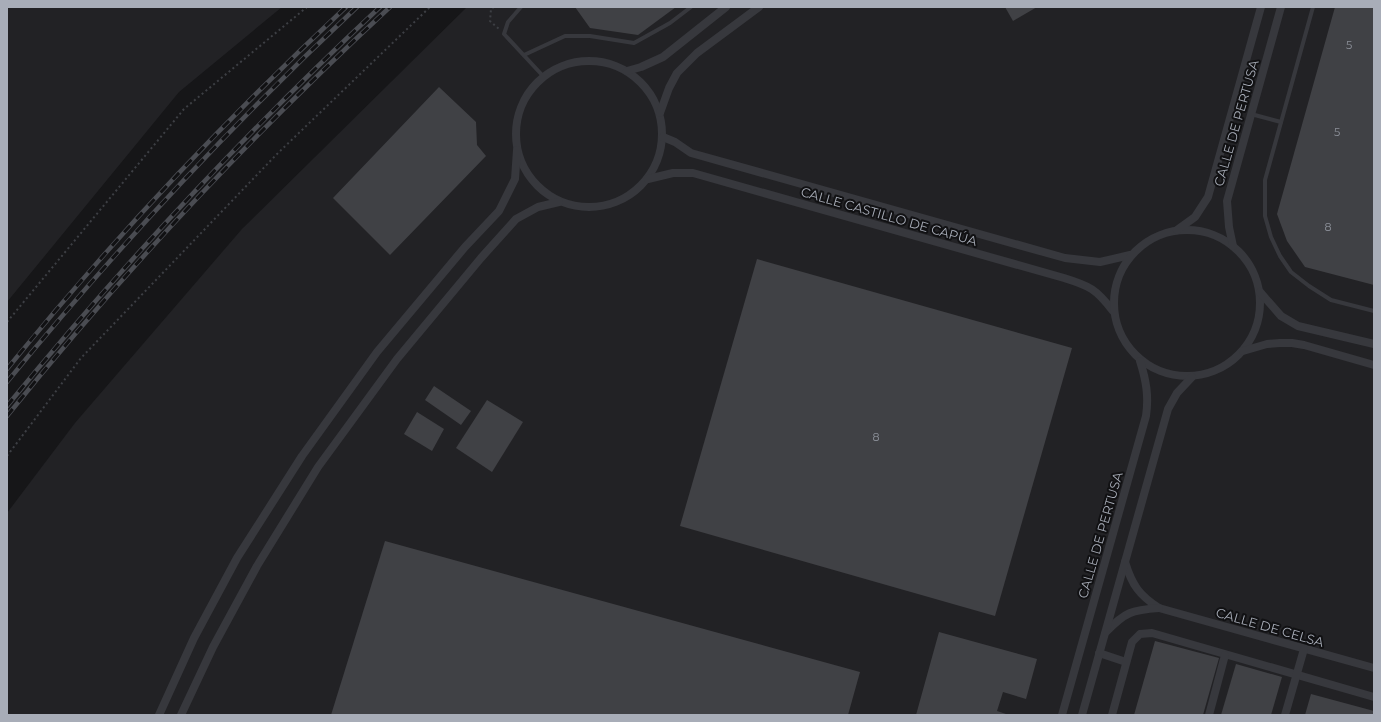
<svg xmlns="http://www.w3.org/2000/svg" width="1381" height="722" font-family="Montserrat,sans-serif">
	<rect width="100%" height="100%" fill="#161618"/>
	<g fill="#222225">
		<polygon points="7,7 282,7 179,92 7,302"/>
		<polygon points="467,7 1374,7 1374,715 7,715 7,513 75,423 242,229"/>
	</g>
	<g fill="#404145">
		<polygon points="575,7 676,7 638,35 590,28"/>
		<polygon points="1005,7 1037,7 1013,21"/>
		<polygon points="1335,7 1374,7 1374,285 1305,267 1287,241 1277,214"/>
		<polygon points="439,87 476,122 477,145 486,156 390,255 333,198"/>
		<polygon points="757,259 1072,348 995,616 680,526"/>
		<polygon points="434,386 471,411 461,425 425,400"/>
		<polygon points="487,400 523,422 492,472 456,448"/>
		<polygon points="417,412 444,429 432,451 404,434"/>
		<polygon points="385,541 860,672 848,715 331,715"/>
		<polygon points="939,632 1037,659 1026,699 1003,692 997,711 1009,715 916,715"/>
		<polygon points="1155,641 1219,658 1203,715 1134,715"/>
		<polygon points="1236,664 1282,677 1271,715 1221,715"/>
		<polygon points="1311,694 1374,711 1374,715 1305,715"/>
	</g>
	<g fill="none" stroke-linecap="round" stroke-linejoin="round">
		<g stroke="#3d3f44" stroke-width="2" stroke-dasharray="2 3" stroke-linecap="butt">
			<polyline points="494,7 491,9 490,21 499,29"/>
			<polyline points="7,322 184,109 307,7"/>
			<polyline points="7,456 81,358 277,154 430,7"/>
		</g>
		<g stroke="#37383d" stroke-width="4">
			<polyline points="521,7 508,22 504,34 543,76"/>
			<polyline points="1313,7 1265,180 1265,216 1271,237 1280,256 1291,272 1309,286 1331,300 1374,311"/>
			<polyline points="524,55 565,36 590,36 634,43 670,23 691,7"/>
			<polyline points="1251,114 1281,122"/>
		</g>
		<g stroke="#37383d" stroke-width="8">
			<circle cx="589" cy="134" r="73"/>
			<polyline points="627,71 641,67 663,57 726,7"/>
			<polyline points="660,113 669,88 677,73 697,53 759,7"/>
			<polyline points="663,137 675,142 691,153 1065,258 1100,262 1130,255"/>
			<path d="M 648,179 L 673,173 L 693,173 L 1064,278 C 1090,286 1096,289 1113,311"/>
			<circle cx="1187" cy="303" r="73"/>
			<polyline points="1177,230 1195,217 1208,197 1261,7"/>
			<polyline points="1233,246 1229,227 1227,201 1281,7"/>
			<polyline points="1260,292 1281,316 1298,326 1374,344"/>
			<polyline points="1243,351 1267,344 1280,343 1292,343 1304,345 1374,365"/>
			<path d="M 1125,562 C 1132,585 1139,595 1159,608 L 1374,668"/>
			<path d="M 1106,632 C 1125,612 1132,610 1159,608"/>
			<polyline points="1099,653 1126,662"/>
			<polyline points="159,715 194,638 237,558 302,456 377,352 465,247 499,211 515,179 517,150"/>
			<polyline points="181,715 213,647 257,566 318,467 397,359 481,258 516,219 538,207 559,202"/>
			<path d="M 1062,715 L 1146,416 C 1149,396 1146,380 1140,361"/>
			<polyline points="1082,715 1168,409 1177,393 1192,377"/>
			<polyline points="1112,715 1132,642 1140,634 1152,633 1374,697"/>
			<polyline points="1209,715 1225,655"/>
			<polyline points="1285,715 1304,649"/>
		</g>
		<g stroke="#4a4c52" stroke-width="4.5">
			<g id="rail">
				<path d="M 7,369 C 111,241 226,119 346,7"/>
				<path d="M 7,382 C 115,250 232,124 357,7"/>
				<path d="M 7,406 C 122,265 247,131 380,7"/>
				<path d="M 7,416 C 124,271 253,134 390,7"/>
			</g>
		</g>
		<use href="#rail" stroke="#111113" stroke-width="3" stroke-dasharray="9" stroke-linecap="butt"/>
	</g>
	<g text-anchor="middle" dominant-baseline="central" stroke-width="4" stroke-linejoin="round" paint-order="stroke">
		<g font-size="11" fill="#8e929b">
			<text x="1349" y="45">5</text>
			<text x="1337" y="132">5</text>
			<text x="1328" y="227">8</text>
			<text x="876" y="437">8</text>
		</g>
		<g font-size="13" fill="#a8adb8" stroke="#111113">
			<text transform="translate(1236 123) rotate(-74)">CALLE DE PERTUSA</text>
			<text transform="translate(889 216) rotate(16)">CALLE CASTILLO DE CAPÚA</text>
			<text transform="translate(1100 535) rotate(-74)">CALLE DE PERTUSA</text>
			<text transform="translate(1270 627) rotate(16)">CALLE DE CELSA</text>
		</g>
	</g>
	<rect width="1381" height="722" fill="none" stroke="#a8adb8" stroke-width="16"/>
</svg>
